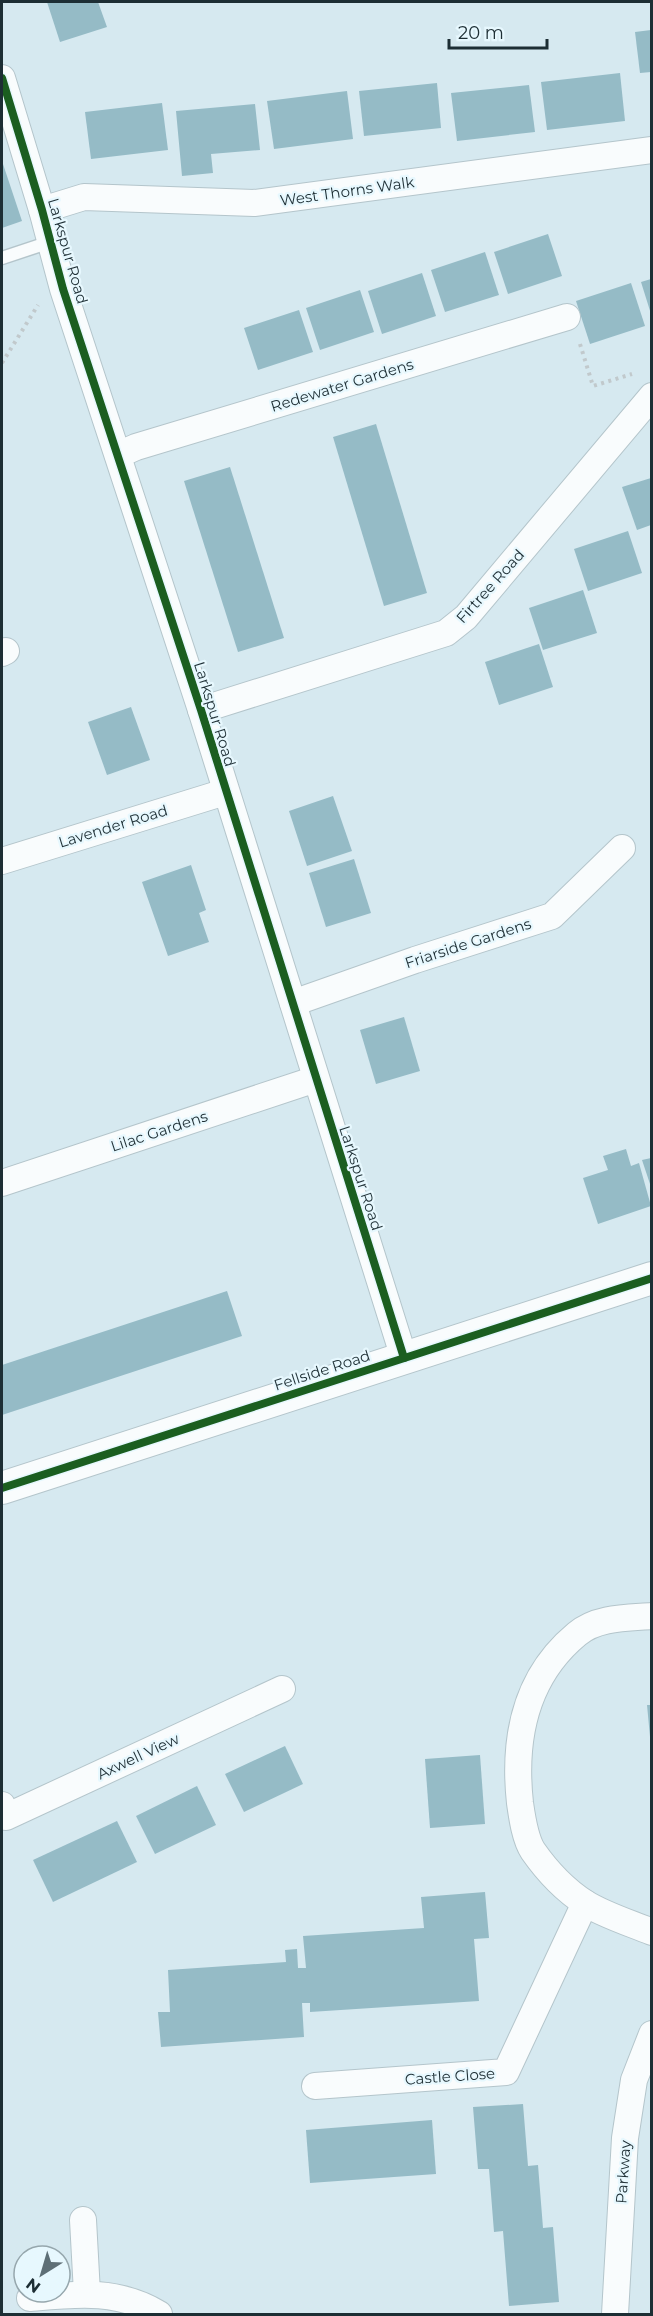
<svg xmlns="http://www.w3.org/2000/svg" width="653" height="2316" font-family="Montserrat,sans-serif">
	<rect width="100%" height="100%" fill="#d6e9f0"/>
	<g fill="#95bbc6">
		<polygon points="47,2 98,2 107,27 60,42"/>
		<polygon points="651,30 651,72 640,73 635,32"/>
		<polygon points="620,73 625,121 547,130 541,82"/>
		<polygon points="437,83 441,128 364,136 359,91"/>
		<polygon points="529,85 535,132 457,141 451,93"/>
		<polygon points="347,91 353,139 274,149 267,101"/>
		<polygon points="162,103 168,150 91,159 85,112"/>
		<polygon points="255,104 260,150 211,154 213,173 182,176 176,111"/>
		<polygon points="2,161 22,221 2,228"/>
		<polygon points="548,234 562,276 508,294 494,252"/>
		<polygon points="485,252 499,295 445,312 431,270"/>
		<polygon points="422,273 436,316 382,334 368,291"/>
		<polygon points="651,279 651,314 641,282"/>
		<polygon points="631,283 645,326 590,344 576,301"/>
		<polygon points="360,290 374,332 320,350 306,308"/>
		<polygon points="299,310 313,352 258,370 244,328"/>
		<polygon points="376,424 427,593 384,606 333,437"/>
		<polygon points="230,467 284,638 238,652 184,481"/>
		<polygon points="651,478 651,525 637,530 622,487"/>
		<polygon points="628,531 642,573 588,591 574,549"/>
		<polygon points="583,590 597,633 543,650 529,608"/>
		<polygon points="539,644 553,687 499,705 485,662"/>
		<polygon points="131,707 150,760 107,775 88,722"/>
		<polygon points="333,796 352,851 307,866 289,811"/>
		<polygon points="354,859 371,913 326,927 309,873"/>
		<polygon points="191,865 206,910 199,913 209,942 168,956 142,882"/>
		<polygon points="404,1017 420,1071 376,1084 360,1030"/>
		<polygon points="626,1149 631,1166 639,1163 651,1206 598,1224 583,1178 608,1170 603,1156"/>
		<polygon points="651,1158 651,1187 642,1160"/>
		<polygon points="227,1291 242,1336 2,1415 2,1365"/>
		<polygon points="647,1705 651,1705 651,1737 650,1737"/>
		<polygon points="285,1746 303,1784 244,1812 225,1774"/>
		<polygon points="480,1755 485,1824 430,1828 425,1759"/>
		<polygon points="197,1786 216,1825 155,1854 136,1816"/>
		<polygon points="117,1821 137,1862 53,1902 33,1860"/>
		<polygon points="485,1892 489,1938 474,1939 479,2001 310,2012 310,2003 302,2003 304,2037 161,2047 158,2012 170,2012 168,1970 286,1962 285,1950 297,1949 298,1968 306,1968 303,1936 424,1928 421,1897"/>
		<polygon points="523,2104 528,2166 538,2165 543,2228 553,2227 559,2302 509,2306 503,2231 494,2232 489,2169 478,2169 473,2107"/>
		<polygon points="432,2120 436,2174 310,2183 306,2130"/>
	</g>
	<g fill="none" stroke-linecap="round" stroke-linejoin="round">
		<g stroke="#b4c5cb" stroke-width="15">
			<polyline id="service" points="2,258 50,242"/>
		</g>
		<g stroke="#b4c5cb" stroke-width="28">
			<g id="minor">
				<polyline points="2,78 42,210 63,289 201,710 404,1358"/>
				<polyline points="42,210 84,197 254,203 652,150"/>
				<polyline points="118,455 136,447 567,317"/>
				<polyline points="2,653 6,651"/>
				<polyline points="201,710 446,633 466,617 652,396"/>
				<polyline points="2,861 225,792"/>
				<polyline points="293,1003 415,960 552,916 622,848"/>
				<polyline points="2,1183 316,1079"/>
				<path d="M 652,1616 C 627,1618 597,1617 577,1634 C 525,1677 513,1739 520,1803 C 522,1817 525,1839 533,1851 C 547,1871 565,1890 585,1903 C 604,1915 630,1923 652,1932"/>
				<polyline points="2,1805 6,1817 282,1689"/>
				<polyline points="315,2086 506,2072 585,1903"/>
				<polyline points="83,2220 87,2293"/>
				<path d="M 30,2298 C 76,2294 118,2289 159,2314"/>
				<polyline points="615,2314 625,2138 634,2080 652,2034"/>
			</g>
		</g>
		<g stroke="#b4c5cb" stroke-width="34">
			<polyline id="tertiary" points="2,1488 652,1278"/>
		</g>
		<g stroke="#c1c9cc" stroke-width="4" stroke-dasharray="3 4.5" stroke-linecap="butt">
			<polyline points="580,344 593,386 632,374"/>
			<polyline points="2,363 38,305"/>
		</g>
		<use href="#service" stroke="#f9fcfd" stroke-width="12"/>
		<use href="#minor" stroke="#f9fcfd" stroke-width="26"/>
		<use href="#tertiary" stroke="#f9fcfd" stroke-width="32"/>
		<g stroke="#e7f8fe" stroke-width="11">
			<g id="cycleway">
				<polyline points="2,78 42,210 63,289 201,710 404,1358"/>
				<polyline points="2,1488 652,1278"/>
			</g>
		</g>
		<use href="#cycleway" stroke="#1b5e20" stroke-width="8"/>
	</g>
	<g text-anchor="middle" dominant-baseline="central" stroke-width="4.5" stroke-linejoin="round" paint-order="stroke">
		<g font-size="15" fill="#1d2e34" stroke="#e7f8fe">
			<text transform="translate(347 191) rotate(-8)">West Thorns Walk</text>
			<text transform="translate(68 251) rotate(74)">Larkspur Road</text>
			<text transform="translate(342 385) rotate(-17)">Redewater Gardens</text>
			<text transform="translate(490 586) rotate(-48)">Firtree Road</text>
			<text transform="translate(215 714) rotate(73)">Larkspur Road</text>
			<text transform="translate(113 826) rotate(-17)">Lavender Road</text>
			<text transform="translate(468 943) rotate(-18)">Friarside Gardens</text>
			<text transform="translate(159 1131) rotate(-18)">Lilac Gardens</text>
			<text transform="translate(361 1178) rotate(72)">Larkspur Road</text>
			<text transform="translate(322 1370) rotate(-18)">Fellside Road</text>
			<text transform="translate(138 1756) rotate(-25)">Axwell View</text>
			<text transform="translate(450 2076) rotate(-4)">Castle Close</text>
			<text transform="translate(623 2172) rotate(-86)">Parkway</text>
		</g>
	</g>
	<rect width="653" height="2316" fill="none" stroke="#1d2e34" stroke-width="6"/>
	<g transform="translate(42 2274) rotate(217)"><circle r="28" fill="#e7f8fe" stroke="#96a7ad" stroke-width="1.5"/>
	<path d="M0-4.5L10 22L0 15L-10 22Z" fill="#5e6f76"/>
	<text y="-9" font-size="16" font-weight="bold" text-anchor="middle" fill="#1d2e34">N</text>
	</g>
	<path d="M449 39v9h98v-9" fill="none" stroke="#1d2e34" stroke-width="3"/>
	<text x="458" y="39" font-size="18" fill="#1d2e34" stroke="#e7f8fe" stroke-width="4.5" paint-order="stroke">20 m</text>
</svg>
